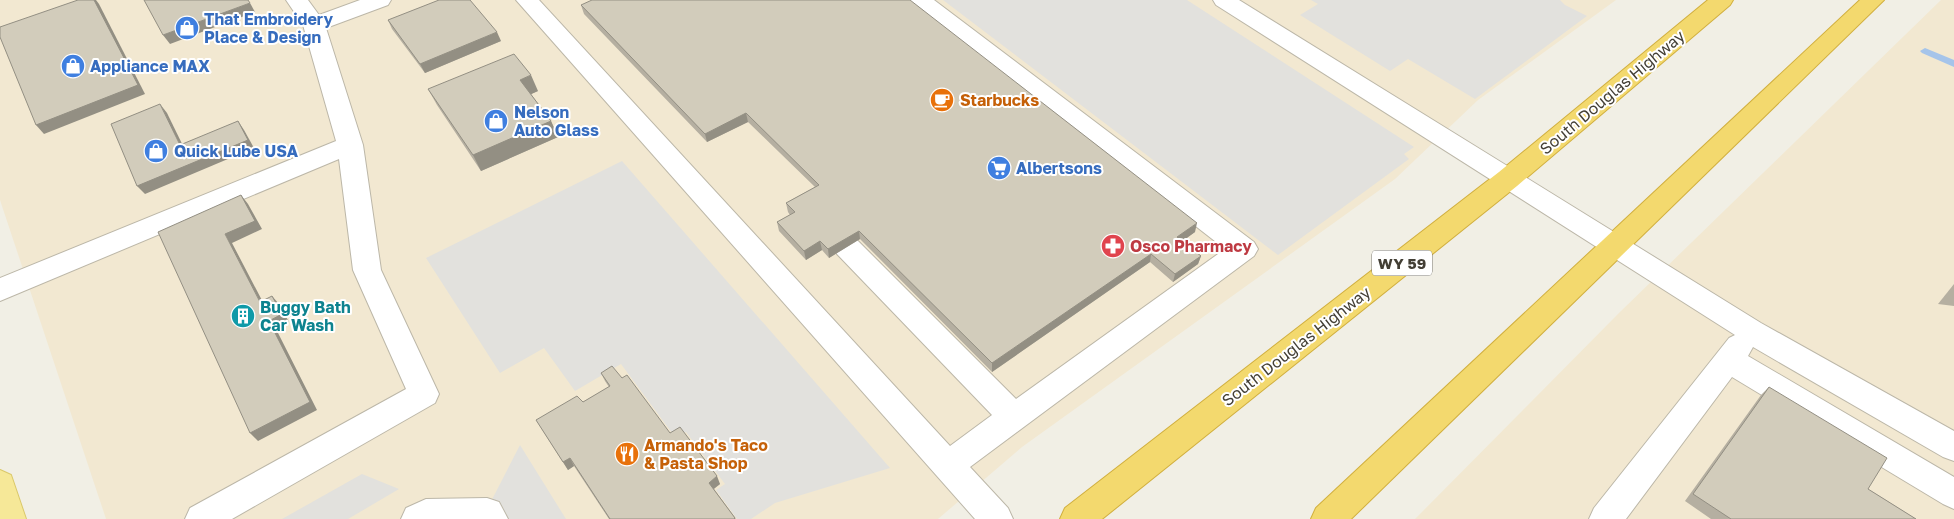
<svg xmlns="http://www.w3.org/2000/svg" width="1954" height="519" font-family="'Golos Text',sans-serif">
	<rect width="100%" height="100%" fill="#f1efe5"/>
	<g fill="#f2e8d1">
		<polygon points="0,0 1616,0 1478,100 1395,179 1022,447 938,519 106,519 0,200"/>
		<polygon points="1941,0 1954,0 1954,519 1415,519 1620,312"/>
	</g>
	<g fill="#e2e1dd">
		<polygon points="943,0 1187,0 1414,147 1404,154 1409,159 1278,255"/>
		<polygon points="1311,0 1560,0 1565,5 1587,16 1475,99 1408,59 1390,71 1300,15 1318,4"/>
		<polygon points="622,161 890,468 775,503 751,519 737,519 716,490 725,484 686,432 675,437 621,364 575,391 544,348 500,373 426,258"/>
		<polygon points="520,445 566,519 482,519"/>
		<polygon points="362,474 399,489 348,519 282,519"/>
	</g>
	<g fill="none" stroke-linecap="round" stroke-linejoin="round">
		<polygon fill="#a5c4ea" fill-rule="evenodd" points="1925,48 1954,60 1954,67 1922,53 1920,51"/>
		<g stroke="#bcb7a8" stroke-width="2">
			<g id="minor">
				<polygon points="286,0 308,0 319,15 360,0 391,0 388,5 326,28 363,145 381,270 439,394 435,403 232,519 185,519 190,508 406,389 353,270 339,159 0,301 0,278 336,141 303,25"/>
				<polygon points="516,0 539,0 950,446 992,415 837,254 833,247 837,240 847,237 857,240 1016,399 1225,249 912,5 909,0 934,0 1254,242 1258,249 1254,256 970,467 1008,508 1013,519 975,519"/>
				<polygon points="1213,0 1239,0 1761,323 1954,431 1954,461 1943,457 1753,347 1748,356 1954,477 1954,509 1943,504 1732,377 1626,519 1589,519 1594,508 1729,338 1735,335 1216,5"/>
				<polygon points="487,498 499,502 508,519 401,519 406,508 426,499"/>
			</g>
		</g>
		<g stroke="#dac86a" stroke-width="2">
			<polygon id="major" points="0,470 11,475 26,519 0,519"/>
		</g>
		<g stroke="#d1af3f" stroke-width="2">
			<g id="highway">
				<polygon points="1708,0 1733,0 1730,5 1517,186 1102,519 1060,519 1065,508 1499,172"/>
				<polygon points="1860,0 1884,0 1351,519 1311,519 1316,508"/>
			</g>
		</g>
		<use href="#minor" fill="#fff" fill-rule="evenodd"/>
		<use href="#major" fill="#f6e898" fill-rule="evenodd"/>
		<use href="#highway" fill="#f3d96e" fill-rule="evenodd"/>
	</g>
	<g fill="#b5afa1">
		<polygon points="581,5 1195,232 1182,241 1201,256 1198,264 1173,282 1150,262 992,372 860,239 829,258 822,250 806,260 779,231 777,222 790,215 788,212 786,203 815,187 748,122 707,142 584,14"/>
		<polygon points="388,20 501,41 425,73 392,29"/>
		<polygon points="428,89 538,91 531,94 551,121 558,137 481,171 437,105"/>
		<polygon points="1954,284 1954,306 1938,304"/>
		<polygon points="601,373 622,378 670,433 720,484 714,489 736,519 609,519 574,466 568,470 536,420 583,402 609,387 605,381"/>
		<polygon points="1769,387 1868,489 1916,519 1711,519 1685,501 1761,395"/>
	</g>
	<g fill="#938f83">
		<polygon points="94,0 96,0 99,4 145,94 44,134 36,125"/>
		<polygon points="250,3 255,12 170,44 163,35"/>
		<polygon points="497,32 501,41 425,73 420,64"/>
		<polygon points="531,75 538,91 527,96 520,80"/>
		<polygon points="160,104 167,113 187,154 180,145"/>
		<polygon points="746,113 748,122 707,142 705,134"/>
		<polygon points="238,121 244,130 254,148 145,194 137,186"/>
		<polygon points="551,121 558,137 481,171 473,155"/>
		<polygon points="241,195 248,204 262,229 232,243 267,310 260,302 225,234"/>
		<polygon points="1197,223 1195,232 1176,246 1177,237"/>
		<polygon points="859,231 860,239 829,258 828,249"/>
		<polygon points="820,241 822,250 806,260 804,251"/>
		<polygon points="1151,254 1150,262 992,372 992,363"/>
		<polygon points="1201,256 1198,264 1173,282 1175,274"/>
		<polygon points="272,296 279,304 289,322 276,329 317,410 258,441 250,433"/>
		<polygon points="570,458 574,466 568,470 563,462"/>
		<polygon points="717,476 720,484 712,490 709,483"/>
	</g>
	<g fill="#d2ccbb" stroke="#938f83">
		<polygon points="78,0 94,0 138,85 36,125 0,37 0,27"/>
		<polygon points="144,0 248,0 250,3 163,35"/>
		<polygon points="439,0 470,0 497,32 420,64 388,20"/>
		<polygon points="592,0 910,0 1197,223 1177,237 1201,256 1175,274 1151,254 992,363 859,231 828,249 820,241 804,251 777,222 795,212 786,203 819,185 746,113 705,134 581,5"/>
		<polygon points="514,54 531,75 520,80 551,121 473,155 428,89"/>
		<polygon points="160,104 180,145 238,121 248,140 137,186 111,124"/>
		<polygon points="241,195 255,221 225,234 260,302 272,296 282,314 269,321 310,402 250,433 158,232"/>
		<polygon points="612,366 622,378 627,375 670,433 680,427 717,476 709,483 735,518 734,519 610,519 570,458 563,462 536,420 577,396 583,402 610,386 601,373"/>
		<polygon points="1769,387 1887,458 1868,489 1916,519 1731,519 1693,494"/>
	</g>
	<defs>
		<g id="shop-disc" transform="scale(1.25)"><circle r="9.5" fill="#3f7fe0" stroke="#fff"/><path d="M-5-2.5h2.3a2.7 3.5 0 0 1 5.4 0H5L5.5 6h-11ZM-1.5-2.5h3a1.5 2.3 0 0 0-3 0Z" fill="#fff"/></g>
		<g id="cafe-disc" transform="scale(1.25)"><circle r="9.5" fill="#e8710a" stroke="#fff"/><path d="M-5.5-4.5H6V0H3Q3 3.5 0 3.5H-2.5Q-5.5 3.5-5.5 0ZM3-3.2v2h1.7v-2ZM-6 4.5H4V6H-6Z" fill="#fff"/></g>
		<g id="supermarket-disc" transform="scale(1.25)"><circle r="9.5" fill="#3f7fe0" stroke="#fff"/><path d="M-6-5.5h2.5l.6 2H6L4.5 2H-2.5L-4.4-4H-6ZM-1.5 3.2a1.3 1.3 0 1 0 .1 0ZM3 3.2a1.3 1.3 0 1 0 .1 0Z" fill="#fff"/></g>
		<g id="pharmacy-disc" transform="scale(1.25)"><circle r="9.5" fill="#e0444e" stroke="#fff"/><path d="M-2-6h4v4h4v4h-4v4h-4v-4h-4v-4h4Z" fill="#fff"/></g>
		<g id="building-disc" transform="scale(1.25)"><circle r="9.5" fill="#0f9aa8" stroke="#fff"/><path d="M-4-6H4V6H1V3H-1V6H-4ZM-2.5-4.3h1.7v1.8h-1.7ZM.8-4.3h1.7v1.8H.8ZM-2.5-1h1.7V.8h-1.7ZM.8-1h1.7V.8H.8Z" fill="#fff"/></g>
		<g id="restaurant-disc" transform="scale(1.25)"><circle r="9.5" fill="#e8710a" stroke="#fff"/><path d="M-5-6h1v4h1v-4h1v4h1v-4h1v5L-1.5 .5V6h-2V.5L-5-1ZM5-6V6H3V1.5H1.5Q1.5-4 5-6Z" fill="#fff"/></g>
	</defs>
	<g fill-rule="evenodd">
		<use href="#shop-disc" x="187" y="28"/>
		<use href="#shop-disc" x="73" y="66"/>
		<use href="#cafe-disc" x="942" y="100"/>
		<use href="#shop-disc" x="496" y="121"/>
		<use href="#shop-disc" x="156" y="151"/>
		<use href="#supermarket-disc" x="999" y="168"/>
		<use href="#pharmacy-disc" x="1113" y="246"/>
		<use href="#building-disc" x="243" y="316"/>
		<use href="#restaurant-disc" x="627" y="454"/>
	</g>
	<g text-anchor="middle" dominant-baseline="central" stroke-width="4" stroke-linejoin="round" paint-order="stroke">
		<rect fill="#fff" stroke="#7b7972" stroke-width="1" x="1372" y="250.5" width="60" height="25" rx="4"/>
		<g font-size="15" font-weight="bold" fill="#433f35">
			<text x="1402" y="263">WY 59</text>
		</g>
		<g font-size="16" font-weight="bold" fill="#366cbe" stroke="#fff" text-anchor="start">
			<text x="204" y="19">That Embroidery<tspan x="204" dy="18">Place &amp; Design</tspan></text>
			<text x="90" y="66">Appliance MAX</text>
			<text x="514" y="112">Nelson<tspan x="514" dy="18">Auto Glass</tspan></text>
			<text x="174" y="151">Quick Lube USA</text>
			<text x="1016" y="168">Albertsons</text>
		</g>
		<g font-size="16" fill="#433f35" stroke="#fff">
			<text transform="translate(1612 92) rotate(-40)">South Douglas Highway</text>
			<text transform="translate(1296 346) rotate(-38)">South Douglas Highway</text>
		</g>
		<g font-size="16" font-weight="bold" fill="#c56008" stroke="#fff" text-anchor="start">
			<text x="960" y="100">Starbucks</text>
			<text x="644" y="445">Armando's Taco<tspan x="644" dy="18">&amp; Pasta Shop</tspan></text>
		</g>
		<g font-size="16" font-weight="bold" fill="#be3a42" stroke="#fff" text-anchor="start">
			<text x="1130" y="246">Osco Pharmacy</text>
		</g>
		<g font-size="16" font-weight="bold" fill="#0d838f" stroke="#fff" text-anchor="start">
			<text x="260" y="307">Buggy Bath<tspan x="260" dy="18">Car Wash</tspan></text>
		</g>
	</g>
</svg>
